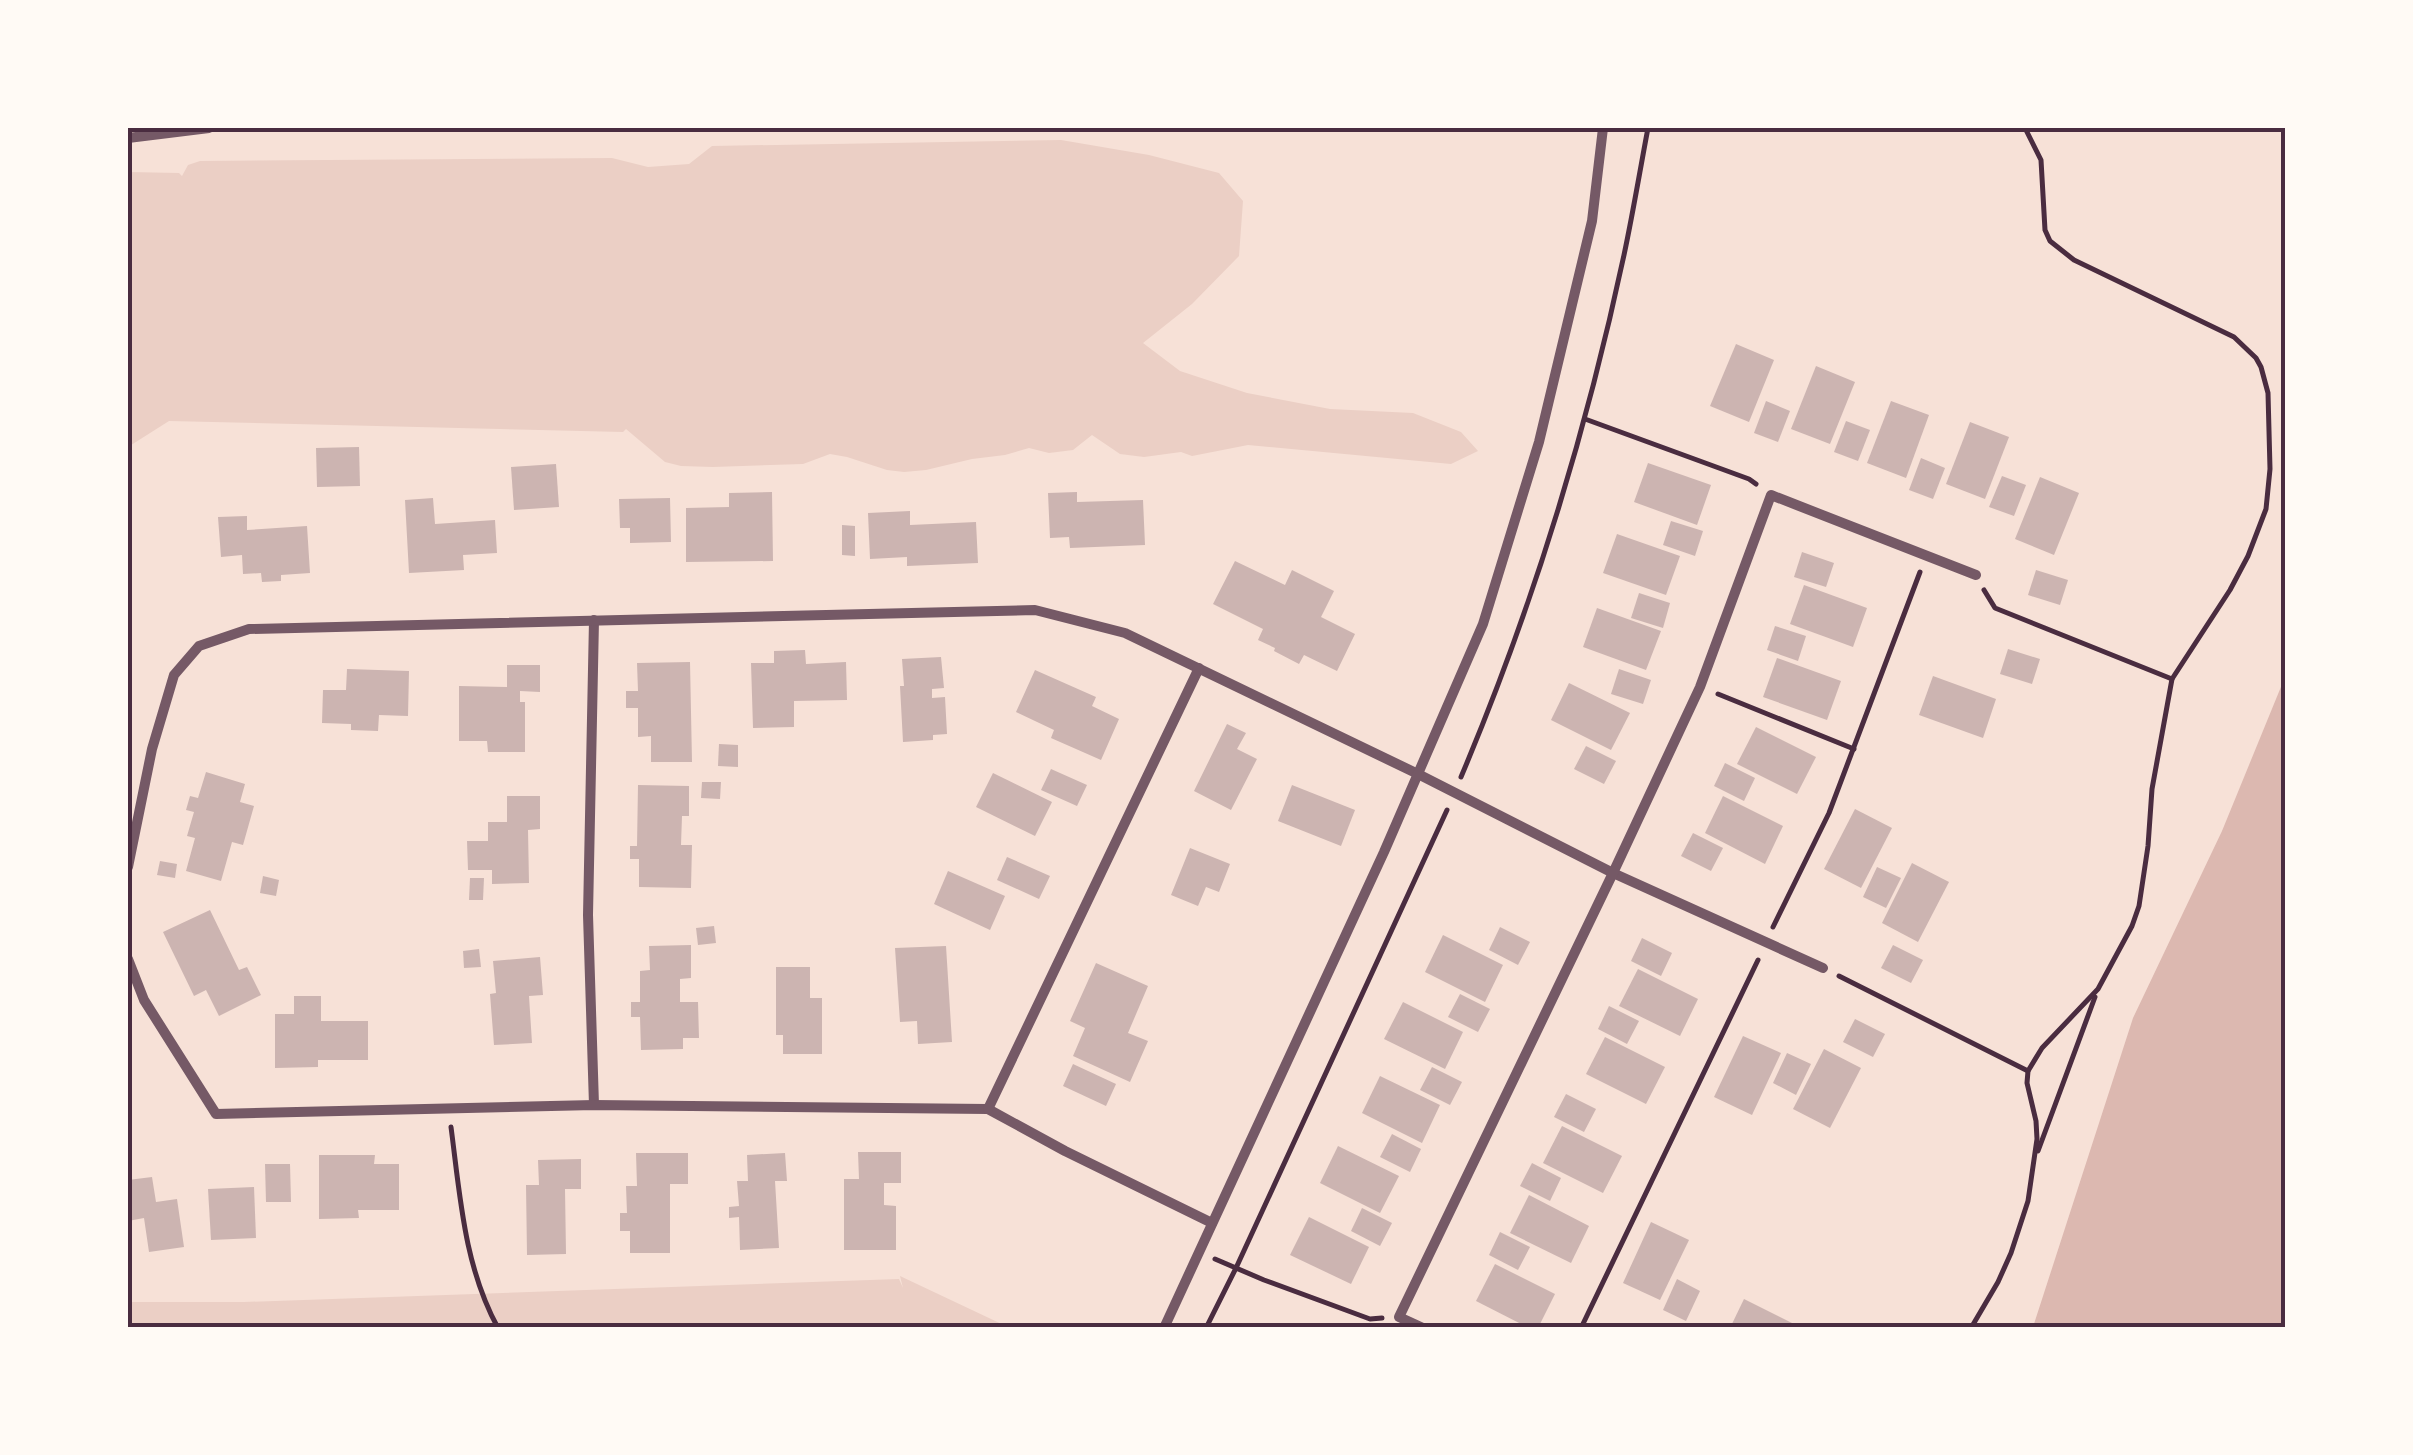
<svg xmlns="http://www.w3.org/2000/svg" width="2413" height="1455" font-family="Ubuntu,sans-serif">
	<rect width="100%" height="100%" fill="#f7e1d7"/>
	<g fill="#ebcfc5">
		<polygon points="1061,140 1149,155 1219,173 1243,201 1239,256 1192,304 1143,343 1180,371 1247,393 1330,409 1413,413 1461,432 1478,451 1451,464 1248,445 1192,456 1181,452 1144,457 1120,454 1092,435 1073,450 1049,453 1029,448 1005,455 972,459 926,470 904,472 887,470 847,457 830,454 803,464 713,467 681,466 665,462 626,429 623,432 169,421 128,447 128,172 179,173 182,176 188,165 200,161 612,158 648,167 689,164 712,146"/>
		<polygon points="900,1276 1008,1327 128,1328 128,1302 244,1302 899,1279 903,1288"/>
	</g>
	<polygon fill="#dcb8b0" points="2285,677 2285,1327 2033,1327 2133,1018 2222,831"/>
	<g fill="#ccb4b1">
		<polygon points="1736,344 1774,360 1749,422 1710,406"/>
		<polygon points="1816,366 1855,382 1830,444 1791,429"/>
		<polygon points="1766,401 1790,411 1778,442 1754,433"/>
		<polygon points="1891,401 1929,415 1906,478 1867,463"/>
		<polygon points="1846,421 1870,430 1858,461 1834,452"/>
		<polygon points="1970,422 2009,437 1985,499 1946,484"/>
		<polygon points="359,447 360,486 317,487 316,448"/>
		<polygon points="1921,458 1945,468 1933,499 1909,490"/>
		<polygon points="1648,463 1711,485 1697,525 1634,502"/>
		<polygon points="556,464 559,507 514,510 511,467"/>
		<polygon points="2002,476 2026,485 2014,516 1989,507"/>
		<polygon points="2040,477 2079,493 2054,555 2015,539"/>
		<polygon points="772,492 773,561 686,562 686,508 729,507 729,493"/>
		<polygon points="1077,492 1077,502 1143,500 1145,545 1070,548 1069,537 1050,538 1048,493"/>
		<polygon points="433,498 435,524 495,520 497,553 463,555 464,570 409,573 405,500"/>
		<polygon points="670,498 671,542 630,543 630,528 620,528 619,499"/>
		<polygon points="910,511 910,525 976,522 978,563 907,566 907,557 870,559 868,513"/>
		<polygon points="247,516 247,530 307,526 310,573 281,575 281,581 262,582 261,573 243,574 242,555 221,557 218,517"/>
		<polygon points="1671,521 1703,531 1695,556 1663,545"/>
		<polygon points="842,525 855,526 855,556 842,555"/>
		<polygon points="1617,534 1680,556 1666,595 1603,573"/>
		<polygon points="1802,552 1834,563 1826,587 1794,577"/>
		<polygon points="1235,561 1285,585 1292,570 1334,591 1321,617 1355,634 1337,671 1304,655 1299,664 1274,651 1275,648 1258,640 1263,629 1213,604"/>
		<polygon points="2036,570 2068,580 2060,605 2028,595"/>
		<polygon points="1804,585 1867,608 1853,647 1790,624"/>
		<polygon points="1639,593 1670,603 1663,628 1631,618"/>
		<polygon points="1597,608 1661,631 1646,670 1583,647"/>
		<polygon points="1775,626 1806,636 1798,661 1767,650"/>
		<polygon points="2008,649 2040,659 2032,684 2000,674"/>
		<polygon points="805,650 806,664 846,662 847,700 794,701 794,727 753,728 751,663 774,663 774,651"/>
		<polygon points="941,657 944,688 932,689 932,698 945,697 947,734 933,735 933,740 903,742 900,686 904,686 902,659"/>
		<polygon points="1777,658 1841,681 1827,720 1763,697"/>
		<polygon points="690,662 692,762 651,762 651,736 638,737 638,708 626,708 626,691 638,691 637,663"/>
		<polygon points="507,665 540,665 540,692 520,691 520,702 525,702 525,752 488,752 487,741 459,741 459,686 507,687"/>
		<polygon points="347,669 409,671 408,716 379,715 378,731 351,730 351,724 322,723 323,690 346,690"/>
		<polygon points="1619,669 1651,680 1643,704 1611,694"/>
		<polygon points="1035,670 1096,697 1092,706 1119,719 1101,760 1051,738 1054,730 1016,712"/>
		<polygon points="1933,676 1996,699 1983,738 1919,715"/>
		<polygon points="1569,683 1630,713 1611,750 1551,720"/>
		<polygon points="1227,724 1246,733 1237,749 1257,759 1231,810 1194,791"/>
		<polygon points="1756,727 1816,757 1797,794 1737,764"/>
		<polygon points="719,744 738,745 738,767 718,766"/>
		<polygon points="1586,746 1616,761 1604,784 1574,769"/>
		<polygon points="1725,763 1755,778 1744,801 1714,786"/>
		<polygon points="1051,769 1087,785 1077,806 1041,790"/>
		<polygon points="206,772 245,784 240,802 254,806 243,845 232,842 221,881 186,871 195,838 187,836 194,812 186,810 190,796 198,798"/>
		<polygon points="993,773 1052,802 1035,836 976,807"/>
		<polygon points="702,782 721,782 720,799 701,798"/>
		<polygon points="638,785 689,786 689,816 682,816 681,845 692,845 691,888 639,887 639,859 630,859 630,846 637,846"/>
		<polygon points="1292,785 1355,810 1341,846 1278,821"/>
		<polygon points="507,796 540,796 540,829 528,830 529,883 492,884 492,870 468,870 467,841 488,841 488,822 507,822"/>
		<polygon points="1723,796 1783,826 1765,864 1705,833"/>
		<polygon points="1855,809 1892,828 1861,888 1824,869"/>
		<polygon points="1693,833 1723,848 1711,871 1681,856"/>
		<polygon points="1190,848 1230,864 1219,892 1206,887 1198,906 1171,895"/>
		<polygon points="1007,857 1050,876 1039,899 997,880"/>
		<polygon points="160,861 177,864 175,878 157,875"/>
		<polygon points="1912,863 1949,882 1918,942 1882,923"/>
		<polygon points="1877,867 1901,878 1886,908 1863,897"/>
		<polygon points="948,871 1005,896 990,930 934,904"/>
		<polygon points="263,876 279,880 276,896 260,893"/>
		<polygon points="470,878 484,878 483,900 469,900"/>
		<polygon points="210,910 239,970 247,967 261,995 219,1016 206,990 194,996 163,932"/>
		<polygon points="714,926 716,943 698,945 696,928"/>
		<polygon points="1500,927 1530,942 1518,965 1489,950"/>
		<polygon points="1443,935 1503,965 1485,1002 1425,972"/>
		<polygon points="1642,938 1672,953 1661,976 1631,961"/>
		<polygon points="691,945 691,978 680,979 680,1002 698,1002 699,1038 683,1038 683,1049 641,1050 640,1017 631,1017 631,1002 640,1002 640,971 650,970 649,946"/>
		<polygon points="1893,945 1923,960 1911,983 1881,968"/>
		<polygon points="946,946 952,1042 918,1044 917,1021 900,1022 895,948"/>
		<polygon points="479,949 481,967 464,968 463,951"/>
		<polygon points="540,957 543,995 529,996 532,1043 494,1045 490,994 496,993 493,961"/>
		<polygon points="1096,963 1148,986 1128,1033 1148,1041 1130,1082 1073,1056 1085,1028 1070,1021"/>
		<polygon points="776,967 810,967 810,998 822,998 822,1054 783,1054 783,1035 776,1035"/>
		<polygon points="1638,969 1698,999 1680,1036 1619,1006"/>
		<polygon points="1460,994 1490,1009 1478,1032 1448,1017"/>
		<polygon points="294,996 321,996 321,1021 368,1021 368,1060 318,1060 318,1067 275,1068 275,1014 294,1014"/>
		<polygon points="1403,1002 1463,1032 1445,1069 1384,1039"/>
		<polygon points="1609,1006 1639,1021 1627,1044 1598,1029"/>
		<polygon points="1855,1019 1885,1034 1873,1057 1843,1042"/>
		<polygon points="1743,1036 1781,1053 1752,1115 1714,1097"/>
		<polygon points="1605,1037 1665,1067 1646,1104 1586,1074"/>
		<polygon points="1824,1049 1861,1068 1830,1128 1793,1109"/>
		<polygon points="1787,1053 1811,1064 1796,1095 1773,1083"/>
		<polygon points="1073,1064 1116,1084 1106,1106 1063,1086"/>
		<polygon points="1432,1067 1462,1082 1450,1105 1420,1090"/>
		<polygon points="1380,1076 1440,1105 1422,1143 1362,1113"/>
		<polygon points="1566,1094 1596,1109 1584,1132 1554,1117"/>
		<polygon points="1562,1126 1622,1156 1603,1193 1543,1163"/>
		<polygon points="1392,1134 1421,1149 1410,1172 1380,1157"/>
		<polygon points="1338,1146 1399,1176 1380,1213 1320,1183"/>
		<polygon points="858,1152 901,1152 901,1183 884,1183 884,1205 896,1206 896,1250 844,1250 844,1179 859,1179"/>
		<polygon points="636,1153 688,1153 688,1184 670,1184 670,1253 630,1253 630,1231 620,1231 620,1213 627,1213 626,1186 637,1186"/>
		<polygon points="785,1153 787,1181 775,1181 779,1248 740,1250 739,1217 729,1218 729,1207 739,1206 737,1181 748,1181 747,1155"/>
		<polygon points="319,1155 375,1155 374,1164 399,1164 399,1210 358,1210 359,1218 319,1219"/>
		<polygon points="581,1159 581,1189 565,1189 566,1254 527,1255 526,1185 539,1185 538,1160"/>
		<polygon points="1532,1163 1561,1178 1550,1201 1520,1186"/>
		<polygon points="265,1164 290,1164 291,1202 266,1202"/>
		<polygon points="152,1177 156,1202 177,1199 184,1247 149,1252 144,1218 128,1221 128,1180"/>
		<polygon points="254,1187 256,1238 211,1240 208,1189"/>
		<polygon points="1529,1195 1589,1226 1571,1263 1510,1233"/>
		<polygon points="1362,1208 1392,1223 1380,1246 1351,1231"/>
		<polygon points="1309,1217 1369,1247 1351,1284 1290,1255"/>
		<polygon points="1651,1222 1689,1240 1660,1300 1623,1283"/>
		<polygon points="1500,1232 1530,1247 1518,1270 1489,1255"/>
		<polygon points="1495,1264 1555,1294 1538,1328 1529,1328 1476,1301"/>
		<polygon points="1677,1279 1700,1291 1686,1321 1663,1310"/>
		<polygon points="1744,1299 1802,1328 1730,1328"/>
	</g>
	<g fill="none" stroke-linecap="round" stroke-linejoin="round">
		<g stroke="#4a2c40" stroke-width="5">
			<polyline points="1585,419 1749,479 1756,484"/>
			<polyline points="1984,590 1995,608 2172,679"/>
			<polyline points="1718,694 1854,749"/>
			<path d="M 1461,777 C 1532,609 1586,433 1624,255 C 1633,213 1640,170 1648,128"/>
			<polyline points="1773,927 1829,813 1920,572"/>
			<polyline points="1839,976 2028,1071"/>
			<path d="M 451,1127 C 460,1195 464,1266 498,1328"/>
			<polyline points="2038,1151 2095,997"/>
			<polyline points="1215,1259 1264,1280 1370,1319 1382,1318"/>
			<polyline points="1206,1328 1236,1268 1447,810"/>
			<polyline points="1581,1328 1758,960"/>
			<polyline points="1971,1328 1998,1282 2011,1253 2028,1201 2037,1139 2036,1121 2027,1083 2028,1071 2042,1048 2098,989 2132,926 2139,906 2148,846 2152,789 2172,679 2230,590 2248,556 2266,509 2270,469 2268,393 2261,367 2256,358 2234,337 2074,260 2050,241 2045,230 2041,160 2025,128"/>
		</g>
		<g stroke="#755966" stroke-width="10">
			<polyline points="128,138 209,128"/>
			<polyline points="594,620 588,915 594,1105"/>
			<polyline points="128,867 152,749 174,675 199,646 249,629 1035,610 1125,633 1418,774 1613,873 1823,968"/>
			<polyline points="128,959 144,1000 216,1114 594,1105 988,1109 1065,1151 1212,1223"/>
			<polyline points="988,1109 1199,668"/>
			<polyline points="1164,1328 1384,852 1483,624 1539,442 1592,221 1603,128"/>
			<polyline points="1423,1328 1399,1317 1613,873 1700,687 1771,495 1976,575"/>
		</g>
	</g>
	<rect width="2413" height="1455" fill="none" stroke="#fffaf5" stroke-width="260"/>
	<rect x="130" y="130" width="2153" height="1195" fill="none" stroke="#4a2c40" stroke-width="4"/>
</svg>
